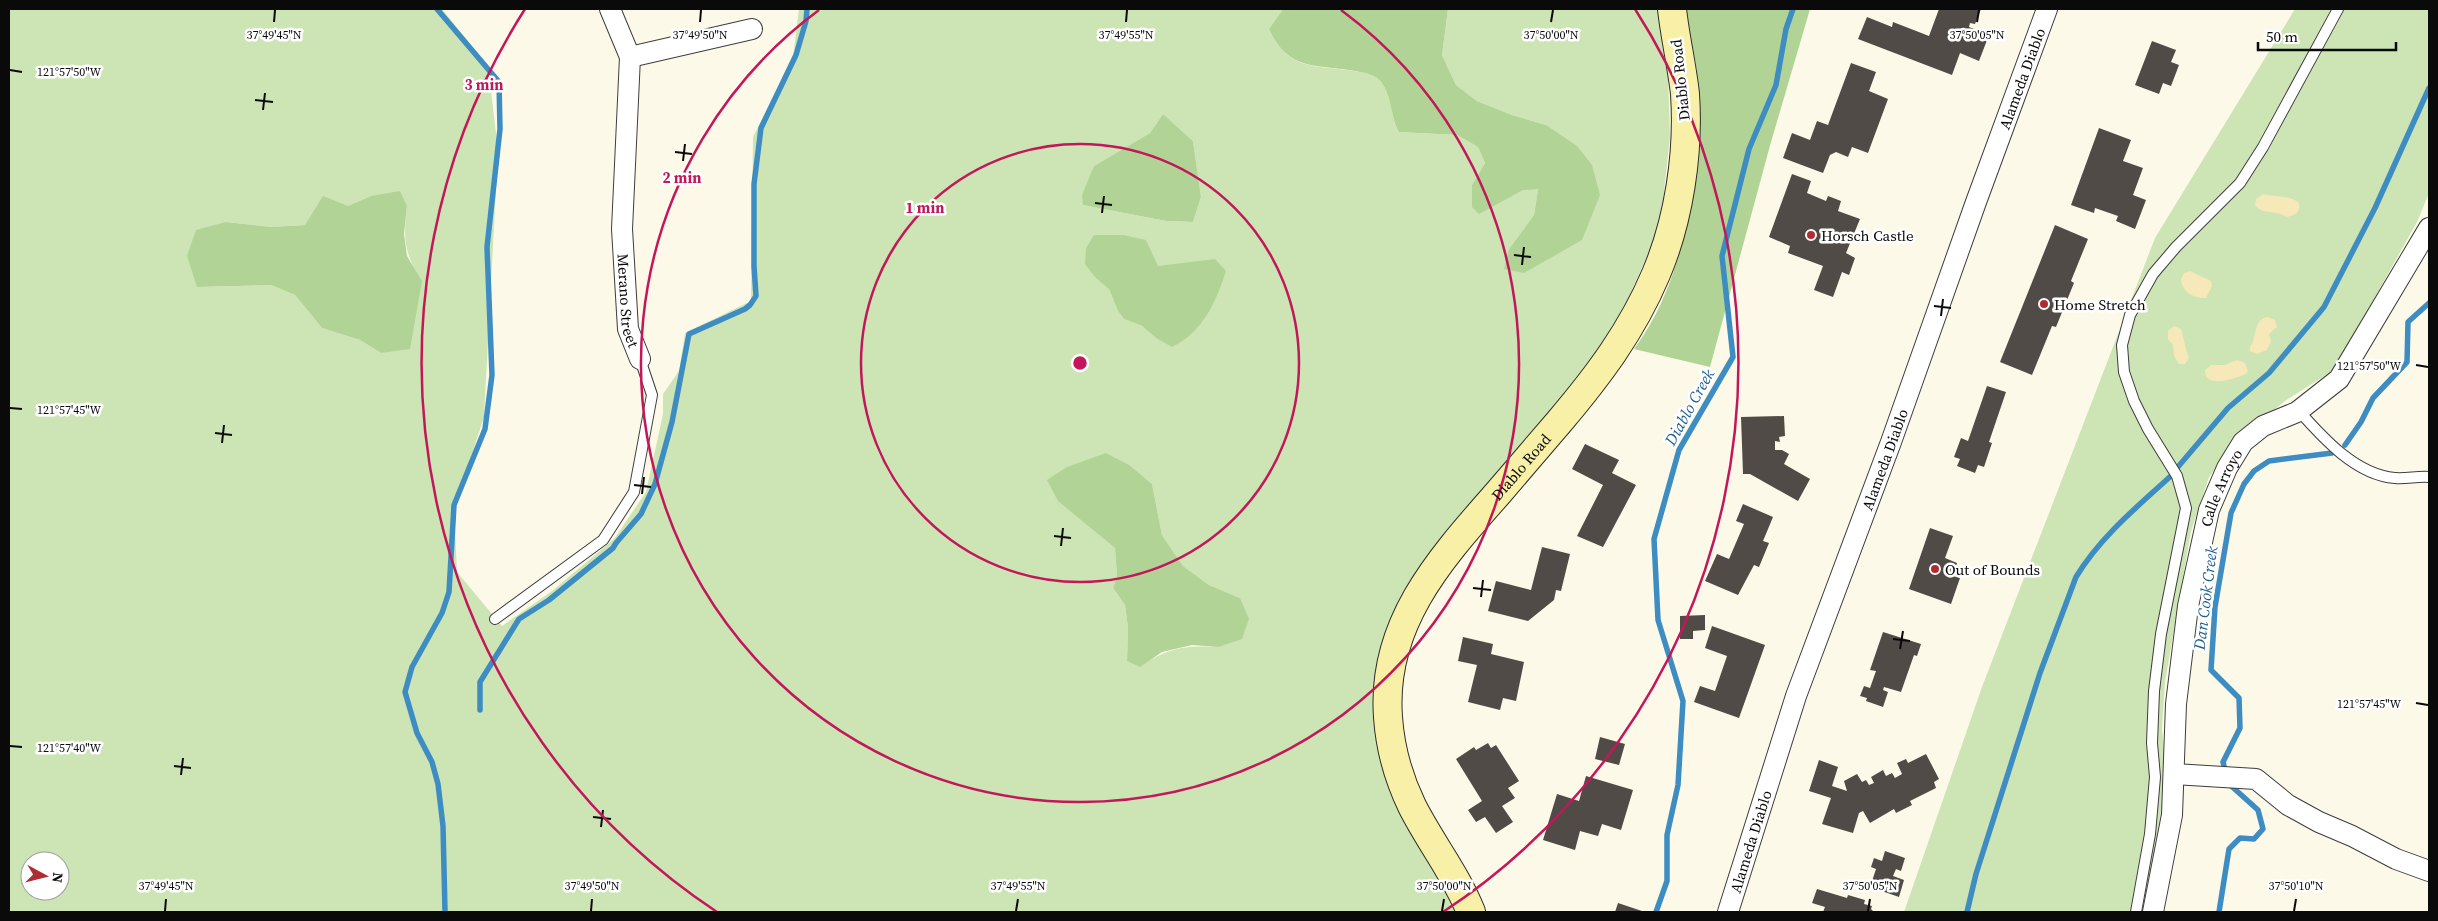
<svg xmlns="http://www.w3.org/2000/svg" width="2438" height="921" font-family="'Source Serif 4',serif">
	<rect width="100%" height="100%" fill="#fdf9e8"/>
	<g fill="#cde4b5" fill-rule="evenodd">
		<path d="M 9,9 L 442,9 L 488,66 L 498,150 L 484,417 L 454,509 L 457,572 L 502,626 L 552,591 L 614,539 L 646,492 L 663,414 L 663,394 L 679,371 L 685,333 L 751,301 L 753,137 L 793,57 L 799,9 L 1283,9 L 1269,29 C 1289,74 1320,64 1360,72 C 1367,73 1377,76 1381,82 C 1392,96 1390,116 1399,132 L 1457,135 L 1478,147 L 1485,163 L 1472,185 L 1538,189 L 1534,215 L 1509,249 L 1582,240 L 1546,125 L 1512,115 L 1477,101 L 1456,85 L 1442,55 L 1448,9 L 1660,9 L 1660,29 L 1668,74 L 1670,136 L 1663,201 L 1654,241 L 1616,325 L 1538,427 L 1434,546 L 1402,600 L 1388,782 L 1458,912 L 9,912 ZM 1163,114 L 1193,141 L 1201,197 L 1193,222 L 1166,221 L 1083,205 L 1094,166 L 1150,133 ZM 371,196 L 407,206 C 403,241 404,250 421,281 L 381,353 L 360,340 L 322,328 L 295,295 L 271,285 L 197,287 L 226,222 L 272,227 L 305,225 ZM 1178,265 L 1156,338 L 1142,326 L 1124,319 L 1118,311 L 1109,289 L 1158,266 ZM 1106,453 L 1129,466 L 1152,484 L 1162,535 L 1183,566 L 1209,585 L 1240,598 L 1218,647 C 1184,645 1169,648 1140,666 L 1127,661 L 1128,628 L 1125,605 L 1113,588 L 1117,576 L 1115,548 L 1094,530 ZM 30,861 L 60,861 L 60,891 L 30,891 Z"/>
		<polygon points="2295,9 2429,9 2429,193 2417,222 2334,370 2285,401 2239,438 2209,477 2191,531 2165,682 2162,728 2168,798 2144,912 1904,912 1982,687 2155,238"/>
	</g>
	<g fill="#b1d496">
		<path d="M 1283,9 L 1448,9 L 1442,55 L 1456,85 L 1477,101 L 1512,115 L 1546,125 L 1577,146 L 1592,165 L 1600,195 L 1582,240 L 1524,273 L 1504,269 L 1509,249 L 1534,215 L 1538,189 L 1523,190 L 1479,214 L 1472,207 L 1472,185 L 1485,163 L 1478,147 L 1457,135 L 1399,132 C 1390,116 1392,96 1381,82 C 1377,76 1367,73 1360,72 C 1320,63 1289,74 1269,29 Z"/>
		<path d="M 1687,9 L 1810,9 L 1771,142 L 1710,367 L 1634,349 C 1671,300 1686,237 1695,178 C 1697,166 1700,153 1700,141 C 1701,120 1698,97 1697,76 C 1696,53 1686,32 1687,9 Z"/>
		<polygon points="1163,114 1193,141 1201,197 1193,222 1166,221 1083,205 1082,195 1094,166 1150,133"/>
		<polygon points="400,191 407,206 404,234 407,256 422,281 410,349 381,353 360,340 322,328 295,295 271,285 197,287 187,256 196,230 226,222 272,227 305,225 323,196 348,206 371,196"/>
		<path d="M 1094,235 L 1123,235 L 1146,240 L 1158,266 L 1215,259 L 1226,271 C 1216,302 1203,332 1172,347 L 1156,338 L 1142,326 L 1124,319 L 1118,311 L 1109,289 L 1095,277 L 1085,264 L 1086,248 Z"/>
		<polygon points="1106,453 1129,465 1152,484 1162,535 1183,566 1209,585 1240,598 1249,619 1242,639 1218,647 1192,645 1162,652 1140,667 1127,661 1128,628 1125,605 1113,588 1117,576 1115,548 1058,501 1047,480 1067,467"/>
	</g>
	<g fill="#f6e8b8">
		<path d="M 2263,194 C 2275,197 2289,195 2299,203 C 2301,213 2295,215 2287,217 C 2276,210 2265,215 2255,206 L 2256,199 Z"/>
		<path d="M 2190,271 L 2211,281 L 2212,286 L 2206,298 C 2194,299 2182,292 2181,279 L 2184,273 Z"/>
		<path d="M 2267,317 L 2275,320 L 2277,327 L 2269,334 L 2271,341 L 2267,350 L 2257,354 L 2250,351 L 2250,347 C 2257,338 2253,320 2267,317 Z"/>
		<path d="M 2174,326 L 2181,329 C 2184,339 2185,348 2189,358 L 2185,364 L 2179,364 L 2174,356 L 2173,345 L 2168,339 L 2168,331 Z"/>
		<path d="M 2237,360 L 2245,363 L 2248,371 L 2246,374 C 2235,379 2204,389 2205,370 L 2211,365 L 2225,365 Z"/>
	</g>
	<g fill="none" stroke-linecap="round" stroke-linejoin="round">
		<g stroke="#3d8dc3" stroke-width="5.5">
			<polyline points="437,9 499,82 500,129 487,247 492,375 485,429 454,505 449,592 442,613 412,667 405,692 417,733 432,762 438,784 443,826 445,912"/>
			<polyline points="2345,445 2361,422 2373,398 2407,362 2408,322 2429,303"/>
			<polyline points="2177,468 2228,408 2269,373 2324,307 2375,208 2429,88"/>
			<polyline points="480,710 480,682 519,619 549,600 613,548 616,543 641,514 655,484 672,422 689,334 745,309 750,305 756,296 754,266 754,184 761,128 796,55 806,21 807,9"/>
			<polyline points="2226,774 2223,762 2240,728 2239,698 2211,670 2215,607 2231,513 2244,484 2254,471 2269,461 2332,453"/>
			<polyline points="1656,912 1667,881 1667,835 1678,785 1683,701 1658,620 1654,539 1679,450 1733,357 1722,256 1749,149 1776,85 1786,29 1793,9"/>
			<path d="M 1967,912 L 1976,874 L 2040,673 L 2076,577 C 2100,537 2138,506 2172,475"/>
			<polyline points="2219,912 2229,849 2240,838 2254,839 2263,829 2258,810 2228,783"/>
		</g>
	</g>
	<g fill="#514b47">
		<polygon points="1939,9 1981,9 1975,24 1970,23 1969,27 1989,35 1979,61 1960,53 1952,75 1858,39 1867,17 1892,27 1893,22 1929,36"/>
		<polygon points="2152,41 2176,50 2171,62 2179,65 2171,86 2163,83 2159,94 2135,85"/>
		<polygon points="1851,63 1876,72 1869,91 1888,99 1868,153 1852,147 1848,157 1836,152 1830,155 1823,173 1783,158 1792,133 1810,140 1817,121 1828,125"/>
		<polygon points="2099,128 2131,140 2123,161 2143,168 2133,195 2146,200 2135,229 2116,221 2118,216 2095,208 2094,213 2071,205"/>
		<polygon points="1792,174 1811,181 1807,193 1826,201 1828,196 1841,201 1838,211 1860,219 1846,253 1855,258 1849,275 1842,272 1833,297 1814,290 1823,266 1788,253 1790,246 1769,237"/>
		<polygon points="2055,225 2088,239 2071,281 2074,283 2056,327 2052,326 2032,375 2000,362"/>
		<polygon points="1987,386 2006,392 1989,442 1992,443 1984,467 1978,465 1975,473 1957,466 1960,459 1954,457 1961,438 1968,441"/>
		<polygon points="1784,416 1785,436 1779,437 1780,442 1775,441 1775,450 1782,450 1789,454 1784,464 1810,479 1798,501 1750,474 1743,474 1741,417"/>
		<polygon points="1585,444 1619,460 1612,473 1636,485 1603,547 1577,536 1603,485 1572,469"/>
		<polygon points="1743,504 1773,517 1763,541 1769,543 1759,567 1754,565 1738,595 1705,581 1717,554 1729,559 1744,524 1736,521"/>
		<polygon points="1930,528 1953,536 1945,558 1957,563 1953,576 1960,578 1951,604 1909,589"/>
		<polygon points="1542,547 1570,554 1561,591 1556,590 1554,600 1528,621 1488,611 1496,581 1531,590"/>
		<polygon points="1705,615 1705,630 1693,631 1693,639 1680,639 1680,616"/>
		<polygon points="1712,626 1765,645 1739,718 1694,702 1700,686 1715,691 1727,656 1705,648"/>
		<polygon points="1883,632 1921,644 1917,656 1914,655 1901,692 1884,687 1883,690 1888,692 1883,707 1866,701 1867,698 1860,696 1864,686 1870,688 1876,671 1870,670"/>
		<polygon points="1463,637 1493,644 1491,654 1524,662 1516,701 1503,698 1500,710 1468,702 1477,665 1458,661"/>
		<polygon points="1600,737 1625,744 1619,765 1595,759"/>
		<polygon points="1488,743 1491,748 1496,745 1519,781 1508,788 1515,798 1502,806 1513,822 1496,833 1485,817 1476,822 1468,810 1482,801 1456,759 1474,747 1476,750"/>
		<polygon points="1926,754 1939,779 1934,782 1936,788 1910,801 1912,805 1896,813 1894,809 1870,823 1863,811 1859,813 1853,833 1822,824 1831,798 1809,791 1819,760 1838,767 1832,786 1847,791 1844,781 1857,774 1862,782 1866,780 1869,785 1874,783 1871,777 1883,770 1886,776 1892,773 1895,778 1902,774 1897,763 1906,759 1908,763"/>
		<polygon points="1586,776 1633,790 1621,830 1602,824 1598,836 1580,831 1575,850 1543,840 1557,794 1579,801"/>
		<polygon points="1885,851 1905,858 1901,871 1896,869 1893,876 1904,880 1899,897 1870,887 1876,869 1871,867 1874,858 1882,861"/>
		<polygon points="1817,889 1847,898 1848,895 1865,900 1864,904 1872,906 1871,909 1874,912 1823,912 1825,907 1812,903"/>
		<polygon points="1618,903 1645,912 1615,912"/>
	</g>
	<g fill="none" stroke-linecap="round" stroke-linejoin="round">
		<g stroke="#3d3d3d" stroke-width="12">
			<g id="lane">
				<path d="M 2299,411 C 2323,438 2356,475 2395,478 C 2406,479 2418,476 2429,477"/>
				<polyline points="495,619 603,540 634,492 652,395 640,359"/>
				<polyline points="2136,912 2150,834 2155,777 2152,743 2154,691 2161,634 2186,508 2177,476 2148,429 2134,401 2124,372 2122,345 2130,315 2153,274 2176,247 2240,183 2263,147 2338,9"/>
			</g>
		</g>
		<g stroke="#3d3d3d" stroke-width="22">
			<g id="street">
				<path id="s1" d="M 610,9 L 630,57 L 622,229 L 628,329 L 640,359"/>
				<polyline points="630,57 752,29"/>
				<polyline points="2174,774 2256,779 2288,805 2319,822 2352,836 2396,859 2429,871"/>
				<path id="s2" d="M 1728,912 L 1796,696 L 1891,442 L 1976,202 L 2047,9"/>
				<path id="s3" d="M 2153,912 L 2172,815 L 2176,704 L 2188,606 L 2209,510 L 2227,468 L 2243,442 L 2263,426 L 2297,412 L 2339,379 L 2429,228"/>
			</g>
		</g>
		<g stroke="#2c2c2c" stroke-width="30">
			<g id="secondary">
				<path id="s4" d="M 1471,912 C 1456,874 1430,842 1412,806 C 1399,779 1390,747 1388,717 C 1381,623 1441,558 1499,492 C 1519,469 1539,445 1559,422 C 1598,376 1632,331 1656,274 C 1679,220 1689,153 1685,94 C 1682,66 1675,37 1672,9"/>
			</g>
		</g>
		<use href="#lane" stroke="#fff" stroke-width="10"/>
		<use href="#street" stroke="#fff" stroke-width="20"/>
		<use href="#secondary" stroke="#f9f0a7" stroke-width="28"/>
	</g>
	<path fill="none" stroke="#0a0a0a" stroke-width="2" d="M 274,22 L 275,10M 700,22 L 701,10M 1126,22 L 1127,10M 1551,22 L 1553,10M 1977,22 L 1979,10M 10,70 L 22,72M 255,100 L 273,102M 263,110 L 265,93M 675,152 L 692,154M 683,161 L 685,144M 1095,203 L 1112,205M 1102,213 L 1104,196M 1514,255 L 1531,257M 1522,265 L 1524,247M 1934,306 L 1951,308M 1941,316 L 1943,299M 2416,365 L 2428,367M 10,408 L 22,409M 215,433 L 232,435M 222,443 L 224,425M 634,485 L 651,487M 642,494 L 644,477M 1054,536 L 1071,538M 1061,546 L 1063,528M 1473,588 L 1491,590M 1481,597 L 1483,580M 1893,639 L 1910,641M 1900,649 L 1903,631M 2416,703 L 2428,705M 10,746 L 22,747M 174,766 L 191,768M 181,775 L 183,758M 593,817 L 611,819M 601,827 L 603,810M 165,911 L 166,899M 591,911 L 592,899M 1016,911 L 1018,899M 1442,911 L 1444,899M 1868,911 L 1870,899M 2294,911 L 2296,899"/>
	<g fill="none" stroke="#c2185b" stroke-width="2.5">
		<circle cx="1080" cy="363" r="219"/>
		<path d="M1341 10A439 439 0 1 1 819 10"/>
		<path d="M717 912A658 658 0 0 1 525 9M1635 9A658 658 0 0 1 1443 912"/>
	</g>
	<g fill="#ae2d33" stroke="#fff" stroke-width="2">
		<circle cx="1811" cy="235" r="5"/>
		<circle cx="2044" cy="304" r="5"/>
		<circle cx="1935" cy="569" r="5"/>
	</g>
	<g text-anchor="middle" dominant-baseline="central" stroke-width="5" stroke-linejoin="round" paint-order="stroke">
		<g font-size="15" fill="#0a0a0a" stroke="#fff">
			<text stroke="none"><textPath href="#s2" startOffset="884">Alameda Diablo</textPath></text>
			<text transform="translate(1680 80) rotate(-96)">Diablo Road</text>
			<text stroke="none"><textPath href="#s1" startOffset="296">Merano Street</textPath></text>
			<text stroke="none"><textPath href="#s2" startOffset="479">Alameda Diablo</textPath></text>
			<text stroke="none"><textPath href="#s4" startOffset="506">Diablo Road</textPath></text>
			<text stroke="none"><textPath href="#s3" startOffset="432">Calle Arroyo</textPath></text>
			<text stroke="none"><textPath href="#s2" startOffset="74">Alameda Diablo</textPath></text>
		</g>
		<g font-size="15" fill="#0a0a0a" stroke="#fff" text-anchor="start">
			<text x="1821" y="235">Horsch Castle</text>
			<text x="2054" y="304">Home Stretch</text>
			<text x="1945" y="569">Out of Bounds</text>
		</g>
		<g font-size="16" font-style="italic" fill="#1d5e91" stroke="#fff">
			<text transform="translate(1689 407) rotate(-61)">Diablo Creek</text>
			<text transform="translate(2205 598) rotate(-83)">Dan Cook Creek</text>
		</g>
	</g>
	<g font-size="12" text-anchor="middle" fill="#0a0a0a" stroke="#fff" stroke-width="5" stroke-linejoin="round" paint-order="stroke">
		<text x="274" y="39">37°49'45"N</text>
		<text x="700" y="39">37°49'50"N</text>
		<text x="1126" y="39">37°49'55"N</text>
		<text x="1551" y="39">37°50'00"N</text>
		<text x="1977" y="39">37°50'05"N</text>
		<text x="69" y="76">121°57'50"W</text>
		<text x="2369" y="370">121°57'50"W</text>
		<text x="69" y="414">121°57'45"W</text>
		<text x="2369" y="708">121°57'45"W</text>
		<text x="69" y="752">121°57'40"W</text>
		<text x="166" y="890">37°49'45"N</text>
		<text x="592" y="890">37°49'50"N</text>
		<text x="1018" y="890">37°49'55"N</text>
		<text x="1444" y="890">37°50'00"N</text>
		<text x="1870" y="890">37°50'05"N</text>
		<text x="2296" y="890">37°50'10"N</text>
	</g>
	<circle cx="1080" cy="363" r="8" fill="#c2185b" stroke="#fff" stroke-width="2.5"/>
	<g font-size="15" text-anchor="middle" font-weight="bold" fill="#c2185b" stroke="#fff" stroke-width="5" stroke-linejoin="round" paint-order="stroke">
		<text x="484" y="90">3 min</text>
		<text x="682" y="183">2 min</text>
		<text x="925" y="213">1 min</text>
	</g>
	<rect width="2438" height="921" fill="none" stroke="#0a0a0a" stroke-width="20"/>
	<g transform="translate(45 876) rotate(97)"><circle r="24" fill="#ffffff" stroke="#9d9d9d"/>
	<path d="M0-4L9 19L0 12L-9 19Z" fill="#ae2d33"/>
	<text y="-8" font-size="14" font-weight="bold" text-anchor="middle" fill="#0a0a0a">N</text>
	</g>
	<path d="M2258 42v8h138v-8" fill="none" stroke="#0a0a0a" stroke-width="2.5"/>
	<text x="2266" y="42" font-size="15" fill="#0a0a0a" stroke="#ffffff" stroke-width="4" paint-order="stroke">50 m</text>
</svg>
